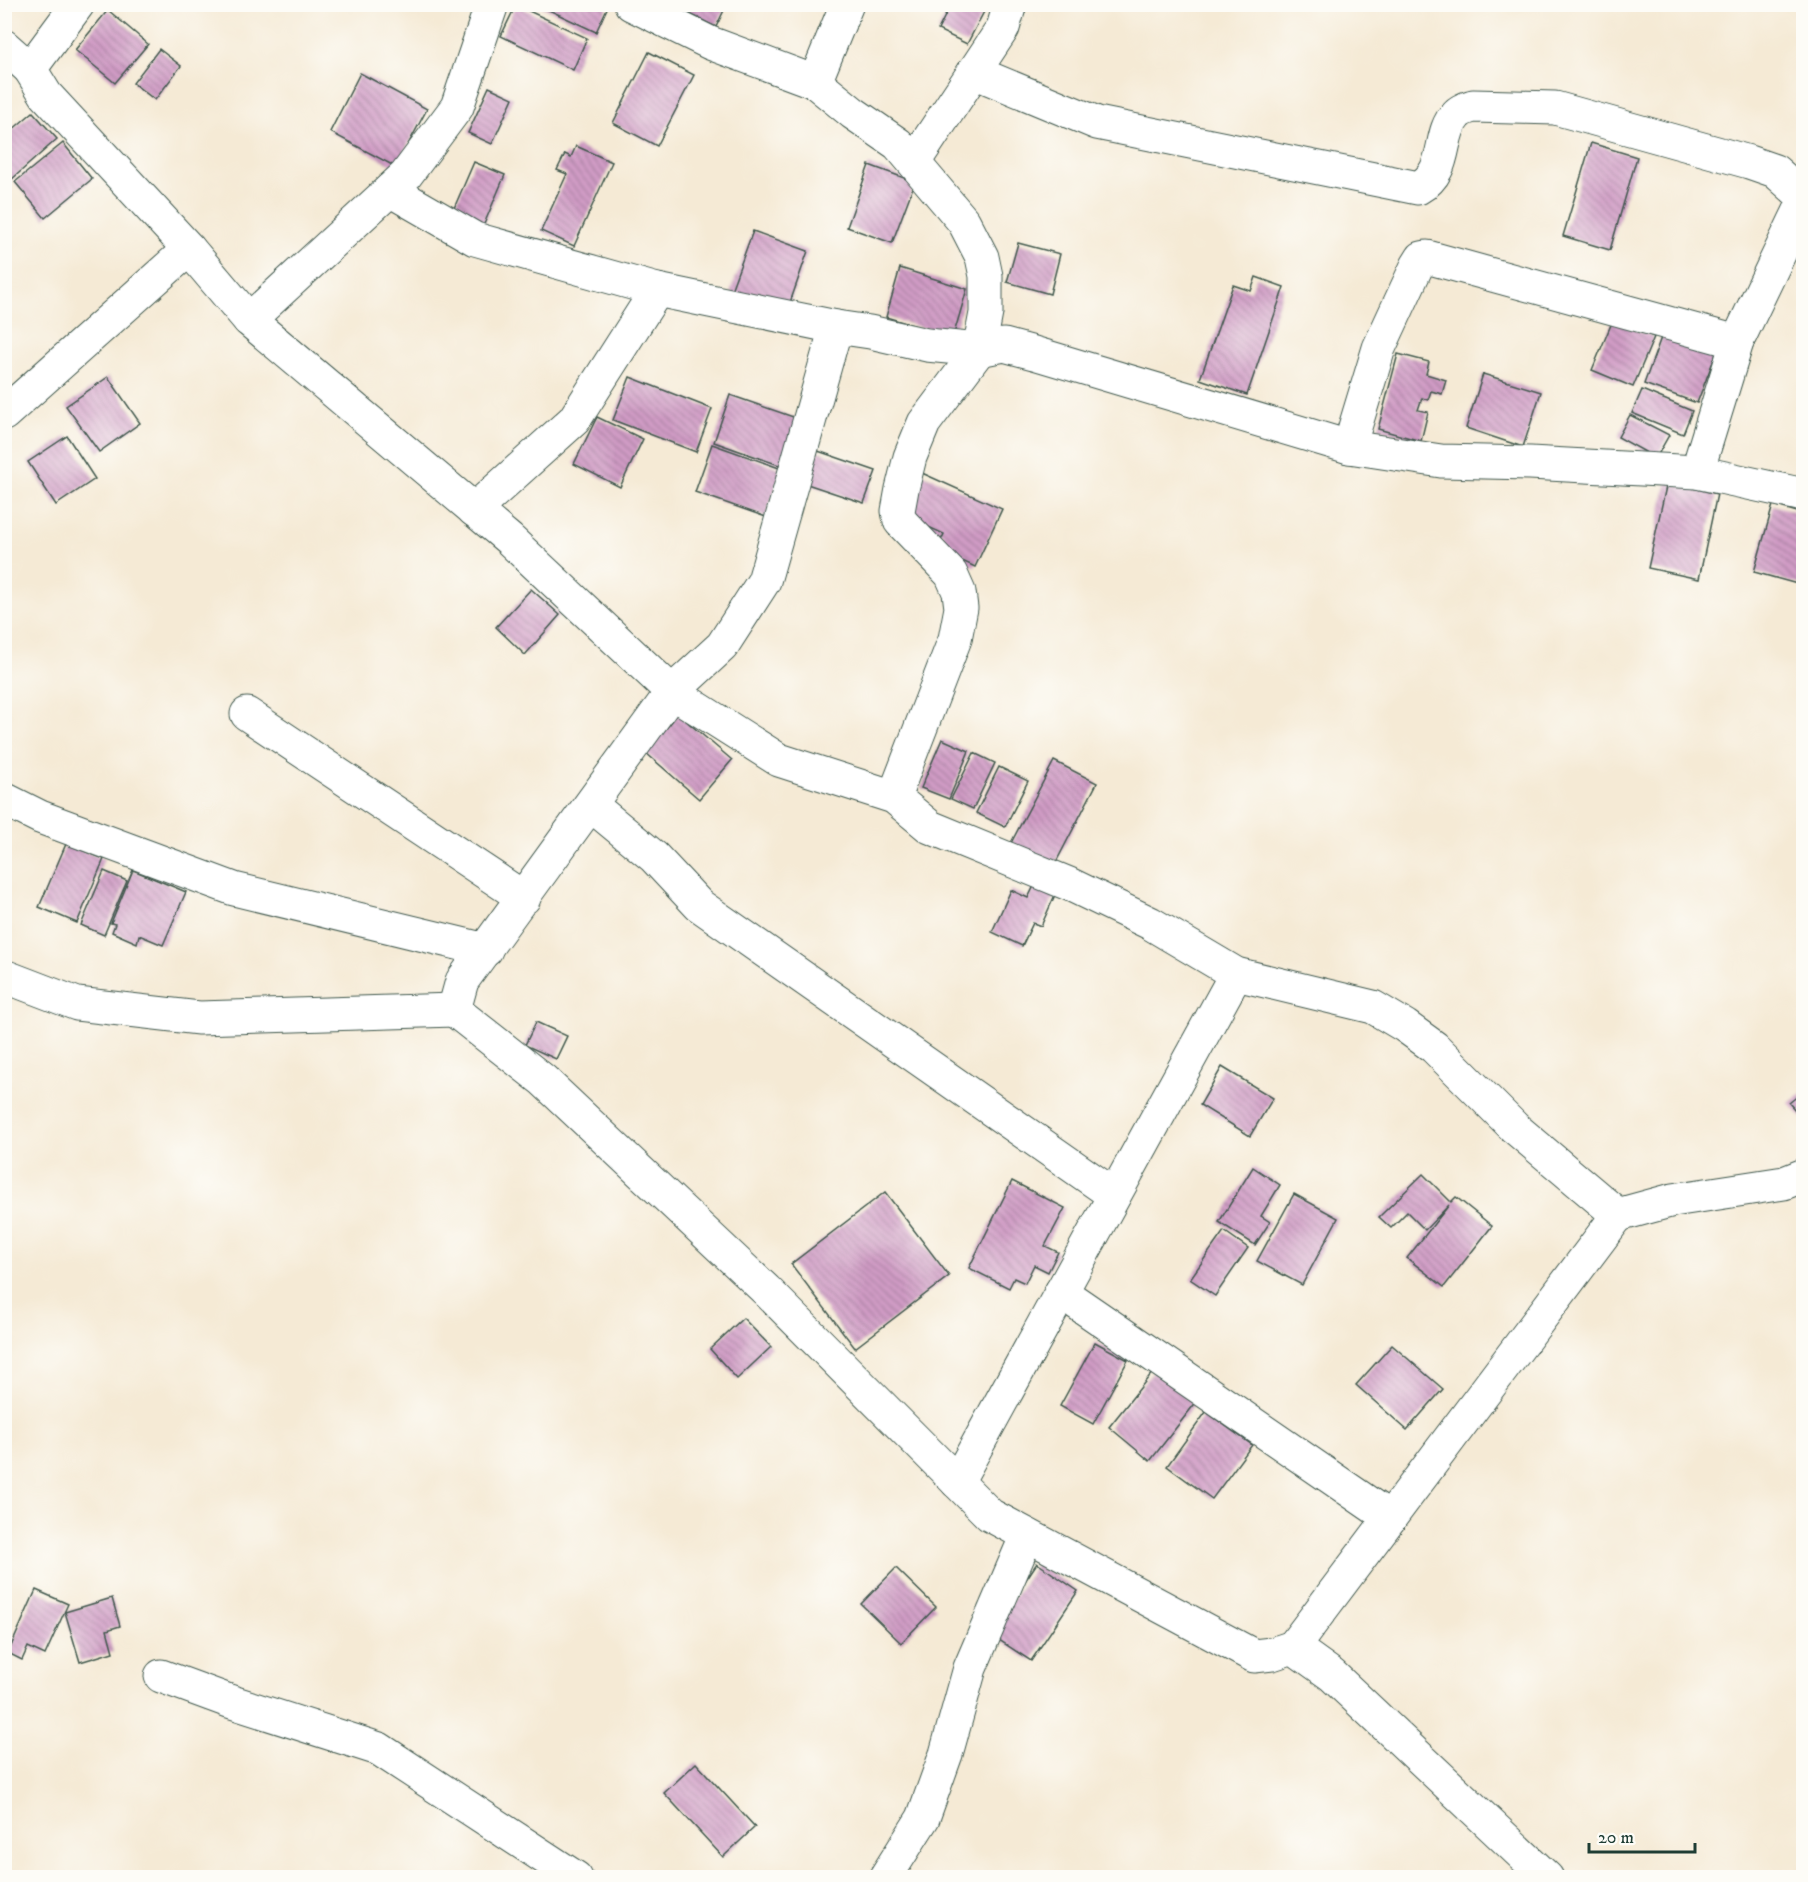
<svg xmlns="http://www.w3.org/2000/svg" width="1808" height="1882" font-family="'IM FELL DW Pica',serif">
	<defs>
		<pattern id="building-back-hatch" width="6" height="6" patternUnits="userSpaceOnUse" patternTransform="scale(1.5)"><rect width="6" height="6" fill="#d09bc5"/><path d="M-1 5l2 2M0 0l6 6M5-1l2 2" fill="none" stroke="#a880a1"/></pattern>
	</defs>
	<rect width="100%" height="100%" fill="#fdfcf7"/>
	<filter id="ink" filterUnits="userSpaceOnUse"><feTurbulence type="fractalNoise" baseFrequency=".0167" numOctaves="2"/><feDisplacementMap in="SourceGraphic" scale="12" xChannelSelector="R" yChannelSelector="G"/><feConvolveMatrix kernelMatrix="1 2 1 2 8 2 1 2 1" color-interpolation-filters="sRGB"/></filter>
	<filter id="wash" filterUnits="userSpaceOnUse"><feTurbulence type="fractalNoise" baseFrequency=".008" numOctaves="4" result="noise"/><feDisplacementMap in="SourceGraphic" scale="24" xChannelSelector="R" yChannelSelector="G"/><feGaussianBlur stdDeviation="1.35" result="paint"/><feColorMatrix in="noise" values="0 0 0 0 0 0 0 0 0 0 0 0 0 0 0 0 0 1.4 0 .05"/><feComposite in="paint" operator="in"/></filter>
	<g filter="url(#wash)">
		<rect width="100%" height="100%" fill="#f5ead5"/>
		<g id="blocks">
			<g fill="url(#building-back-hatch)">
				<polygon points="536,4 609,4 596,32"/>
				<polygon points="670,4 727,4 716,27"/>
				<polygon points="951,4 988,4 967,44 938,30"/>
				<polygon points="516,5 587,38 573,70 501,36"/>
				<polygon points="108,10 148,44 115,83 75,50"/>
				<polygon points="159,49 181,66 155,100 133,83"/>
				<polygon points="649,52 694,75 657,146 613,123"/>
				<polygon points="360,73 427,109 396,167 330,132"/>
				<polygon points="489,87 513,98 492,144 468,133"/>
				<polygon points="33,112 57,139 11,180 4,173 4,137"/>
				<polygon points="63,143 92,179 45,218 15,182"/>
				<polygon points="1591,143 1637,157 1610,250 1563,236"/>
				<polygon points="576,146 612,162 574,246 541,231 567,174 557,170 565,154 571,157"/>
				<polygon points="474,162 505,175 479,236 448,222"/>
				<polygon points="869,165 915,182 892,243 847,227"/>
				<polygon points="753,231 808,251 786,314 730,293"/>
				<polygon points="1018,243 1060,254 1050,294 1007,282"/>
				<polygon points="900,268 967,289 953,337 886,317"/>
				<polygon points="1256,277 1284,287 1247,395 1200,379 1233,285 1251,291"/>
				<polygon points="1613,320 1654,337 1633,387 1592,370"/>
				<polygon points="1663,332 1717,351 1697,403 1644,384"/>
				<polygon points="1398,354 1429,362 1426,374 1446,380 1442,394 1431,391 1428,400 1422,398 1418,410 1428,412 1421,441 1378,429"/>
				<polygon points="1483,374 1541,392 1523,447 1466,428"/>
				<polygon points="108,377 140,423 99,452 66,406"/>
				<polygon points="630,377 712,409 696,452 613,420"/>
				<polygon points="1642,390 1692,411 1683,434 1632,413"/>
				<polygon points="730,395 799,419 782,466 714,442"/>
				<polygon points="1630,415 1669,435 1656,458 1618,437"/>
				<polygon points="597,417 643,439 620,487 574,464"/>
				<polygon points="67,436 95,479 56,505 28,462"/>
				<polygon points="712,444 782,469 766,517 695,492"/>
				<polygon points="818,451 876,471 864,503 807,484"/>
				<polygon points="922,473 1002,509 975,567 937,549 944,534 903,515"/>
				<polygon points="1667,482 1717,494 1699,579 1648,568"/>
				<polygon points="1773,505 1804,514 1804,575 1801,585 1754,572"/>
				<polygon points="531,589 560,615 525,655 496,627"/>
				<polygon points="678,714 732,760 699,799 646,753"/>
				<polygon points="942,739 969,751 949,799 921,788"/>
				<polygon points="974,753 995,763 973,809 951,799"/>
				<polygon points="1054,761 1097,783 1054,866 1011,843"/>
				<polygon points="999,767 1028,781 1005,827 976,813"/>
				<polygon points="66,844 104,859 77,923 39,907"/>
				<polygon points="133,870 186,892 163,945 139,935 137,943 112,932 115,924 111,923"/>
				<polygon points="104,871 127,881 104,935 81,925"/>
				<polygon points="1034,886 1055,895 1041,926 1033,923 1022,946 992,932 1011,890 1028,898"/>
				<polygon points="536,1022 567,1036 556,1059 525,1045"/>
				<polygon points="1222,1067 1273,1098 1250,1136 1200,1105"/>
				<polygon points="1804,1091 1804,1120 1789,1103"/>
				<polygon points="1253,1167 1280,1185 1261,1216 1270,1222 1255,1245 1219,1222"/>
				<polygon points="1423,1174 1451,1202 1456,1197 1492,1226 1444,1287 1407,1258 1449,1205 1425,1230 1407,1212 1391,1228 1379,1217"/>
				<polygon points="1012,1181 1065,1208 1045,1246 1058,1252 1048,1272 1034,1265 1025,1283 1014,1278 1009,1288 969,1268"/>
				<polygon points="885,1192 949,1276 855,1348 791,1264"/>
				<polygon points="1294,1194 1338,1218 1302,1285 1257,1261"/>
				<polygon points="1224,1231 1248,1248 1215,1296 1190,1279"/>
				<polygon points="743,1318 771,1347 737,1379 710,1349"/>
				<polygon points="1095,1342 1128,1360 1093,1424 1060,1406"/>
				<polygon points="1392,1345 1443,1389 1407,1430 1356,1385"/>
				<polygon points="1156,1368 1197,1401 1150,1461 1109,1427"/>
				<polygon points="1206,1412 1252,1445 1212,1499 1167,1466"/>
				<polygon points="1037,1563 1078,1591 1031,1661 990,1634"/>
				<polygon points="896,1568 936,1607 901,1643 861,1604"/>
				<polygon points="36,1590 68,1604 45,1655 28,1647 22,1660 8,1653"/>
				<polygon points="112,1598 120,1626 107,1630 113,1652 80,1662 65,1612"/>
				<polygon points="696,1763 755,1827 723,1857 664,1793"/>
			</g>
		</g>
	</g>
	<g filter="url(#ink)">
		<use href="#blocks" fill-opacity="0" stroke="#3f574c" stroke-width="1.5"/>
		<g fill="none" stroke-linecap="round" stroke-linejoin="round">
			<g stroke="#3f574c" stroke-width="35">
				<g id="street">
					<polyline points="78,4 30,69 46,95 189,249 249,320 509,539 672,692 779,760 894,797 930,827 1069,884 1150,923 1236,974 1373,1007 1405,1026 1434,1047 1515,1128 1618,1215 1673,1200 1784,1183 1804,1175"/>
					<polyline points="631,4 710,43 815,82 853,113 898,144 964,222 982,257 986,276 986,313 979,350 1004,345 1034,353 1349,447 1441,461 1530,463 1697,472 1804,495"/>
					<polyline points="4,46 30,69"/>
					<path d="M 974,72 L 1097,123 L 1418,188 C 1450,171 1437,134 1456,115 C 1460,110 1467,108 1473,106 L 1555,108 L 1749,162 L 1775,171 L 1804,197"/>
					<polyline points="815,82 847,4"/>
					<polyline points="914,162 1003,28 1010,4"/>
					<polyline points="390,190 475,239 657,290 836,327"/>
					<polyline points="249,320 406,175 457,107 492,4"/>
					<polyline points="979,350 927,345 870,332 836,327 764,581 722,646 672,692 462,981 454,1010 543,1080 766,1290 990,1515 1254,1656 1272,1654 1293,1647 1332,1675 1547,1878"/>
					<polyline points="4,414 189,249"/>
					<polyline points="1349,447 1379,348 1417,266 1422,258 1427,257 1737,342"/>
					<polyline points="1697,472 1737,342 1804,202"/>
					<polyline points="474,510 574,420 657,290"/>
					<polyline points="247,714 524,898"/>
					<polyline points="894,797 955,639 961,608 959,592 951,574 900,521 898,511 902,489 910,457 924,423 979,350"/>
					<polyline points="4,799 40,817 234,889 486,950"/>
					<polyline points="591,805 654,857 699,905 1114,1195"/>
					<polyline points="4,976 77,1004 199,1018 454,1010"/>
					<polyline points="1061,1292 1390,1518"/>
					<polyline points="957,1482 1236,974"/>
					<polyline points="1293,1647 1618,1215"/>
					<polyline points="161,1676 229,1701 379,1749 576,1878"/>
					<polyline points="885,1878 923,1818 946,1754 970,1668 1027,1535"/>
				</g>
			</g>
			<use href="#street" stroke="#fff" stroke-width="33"/>
		</g>
	</g>
	<rect width="1808" height="1882" fill="none" stroke="#fdfcf7" stroke-width="24"/>
	<path d="M1589 1843v9h106v-9" fill="none" stroke="#1f3d34" stroke-width="3"/>
	<text x="1598" y="1843" font-size="18" fill="#1f3d34" stroke="#fdfcf7" stroke-width="4.5" paint-order="stroke">20 m</text>
</svg>
